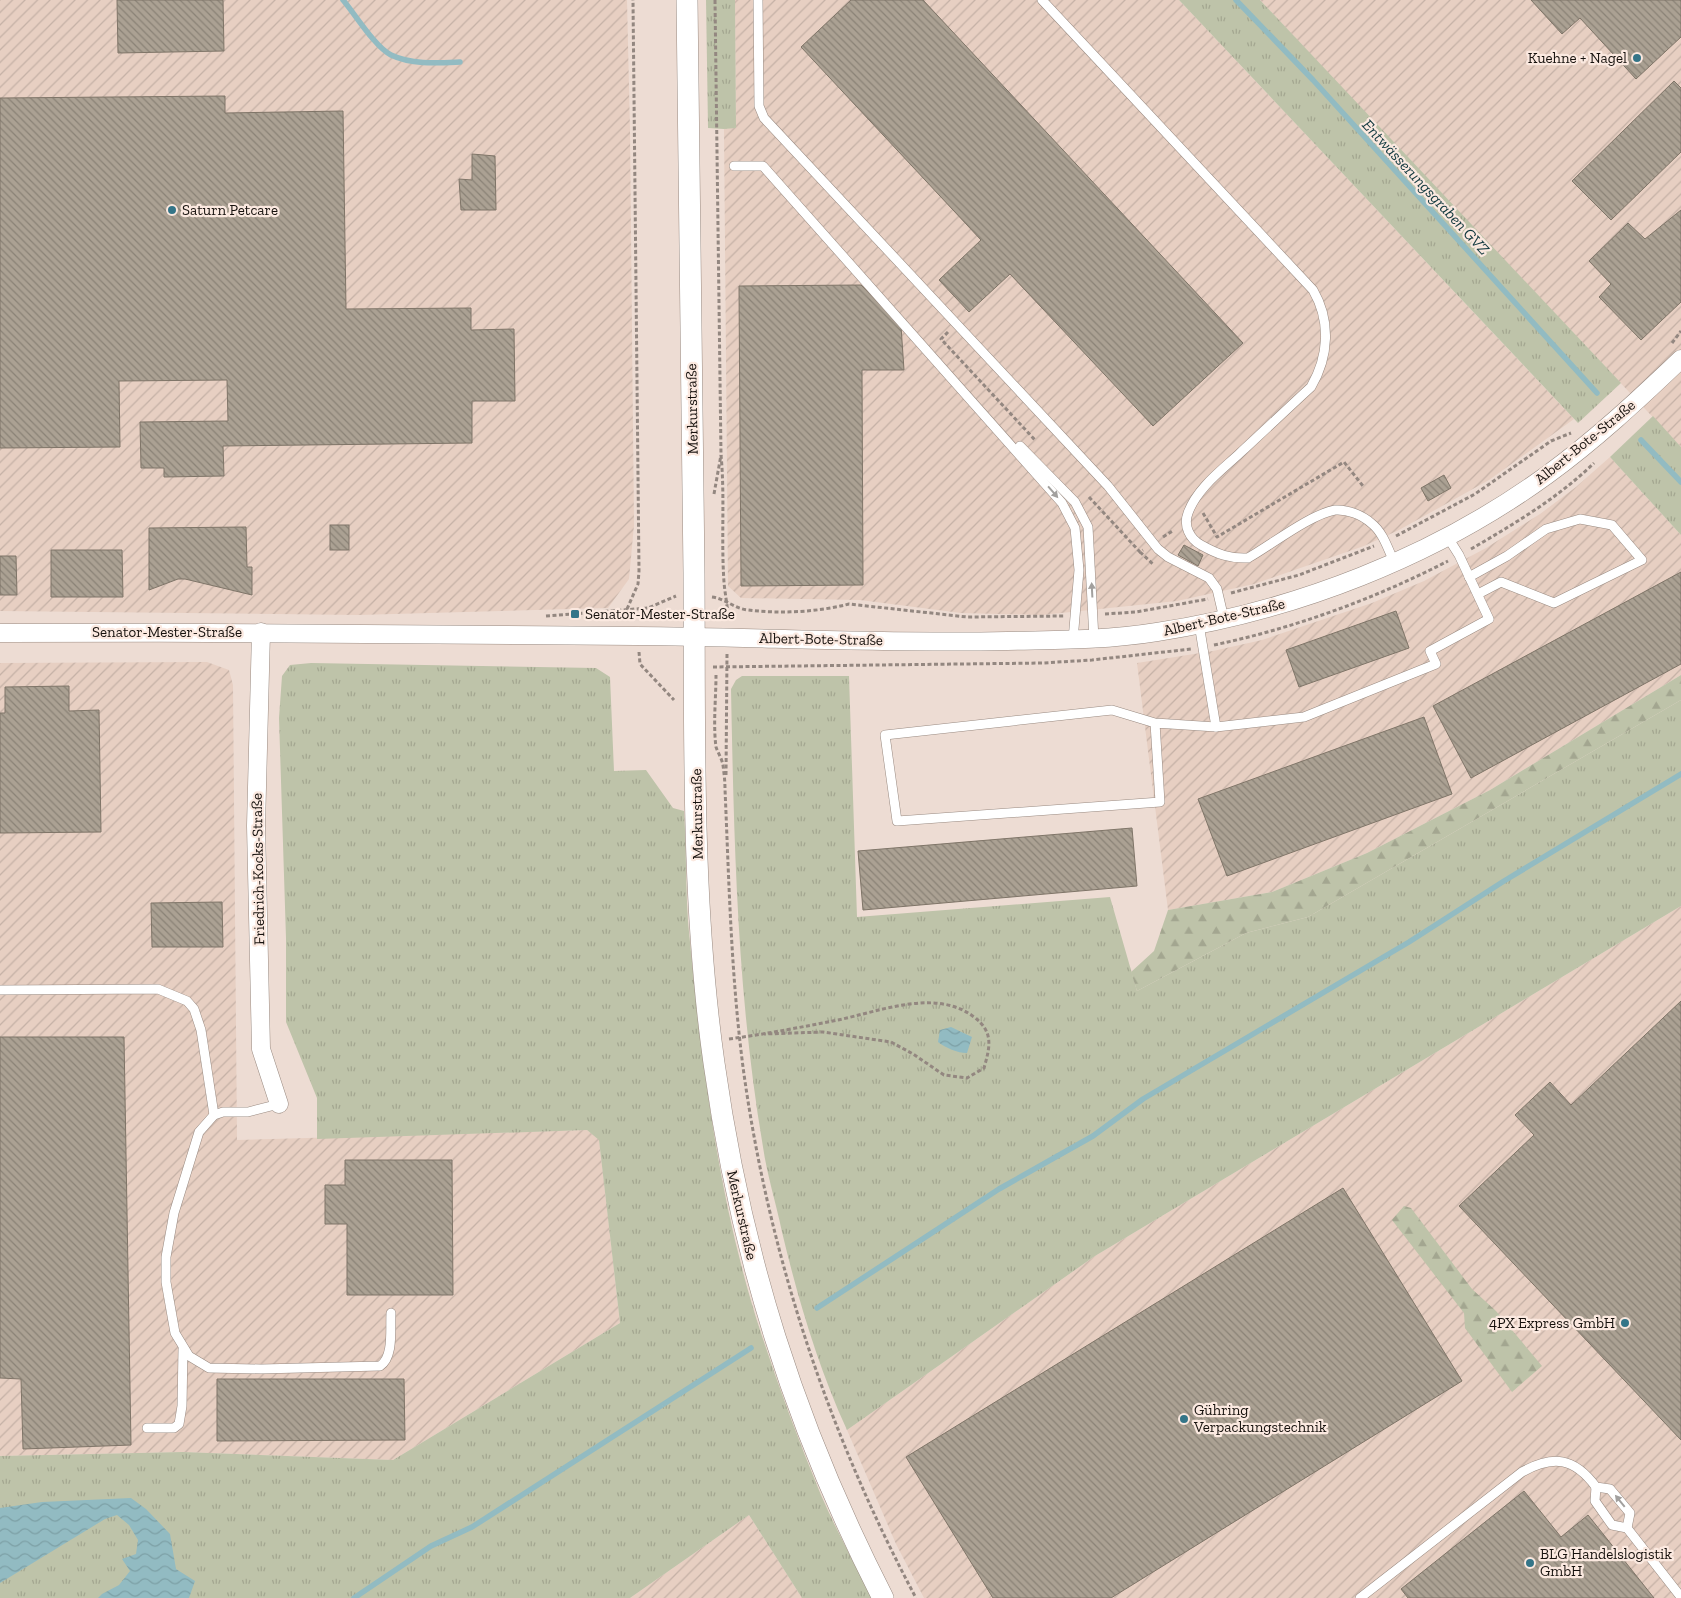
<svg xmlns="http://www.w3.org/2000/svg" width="1681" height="1598" font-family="'Zilla Slab',serif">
	<defs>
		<pattern id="industrial-furrows" width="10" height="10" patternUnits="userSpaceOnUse" patternTransform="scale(1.25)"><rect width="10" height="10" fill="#e7cfc2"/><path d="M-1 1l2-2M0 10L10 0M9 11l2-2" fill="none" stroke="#c5b1a6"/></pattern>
		<pattern id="grass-tufts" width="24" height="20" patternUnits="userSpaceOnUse" patternTransform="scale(1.25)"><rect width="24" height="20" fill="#bec3a9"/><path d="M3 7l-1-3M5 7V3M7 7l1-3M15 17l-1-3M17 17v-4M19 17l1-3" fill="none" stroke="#a3a690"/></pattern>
		<pattern id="forest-firs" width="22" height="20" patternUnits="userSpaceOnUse" patternTransform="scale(1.25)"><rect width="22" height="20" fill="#bec3a9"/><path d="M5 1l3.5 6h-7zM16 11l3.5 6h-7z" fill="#a3a690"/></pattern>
		<pattern id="water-waves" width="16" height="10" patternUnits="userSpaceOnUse" patternTransform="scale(1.25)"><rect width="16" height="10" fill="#92bbc2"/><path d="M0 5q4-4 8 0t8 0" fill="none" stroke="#7da0a6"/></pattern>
		<pattern id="building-back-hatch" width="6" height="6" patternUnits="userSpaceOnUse" patternTransform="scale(1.25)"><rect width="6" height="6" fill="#aba193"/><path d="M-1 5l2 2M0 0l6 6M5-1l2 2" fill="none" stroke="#8a8276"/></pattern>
	</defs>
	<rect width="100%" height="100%" fill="#eddcd3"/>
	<g fill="url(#industrial-furrows)">
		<polygon points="0,0 627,0 630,131 634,525 629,579 608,608 358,615 0,611"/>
		<polygon points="735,0 1179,0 1574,419 1489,480 1399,530 1364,546 1254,584 1177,601 1042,615 961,613 860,600 741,598 728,586 724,129 736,127"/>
		<polygon points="1260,0 1681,0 1681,447 1339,85"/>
		<polygon points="1610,457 1681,535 1681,675 1490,790 1367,853 1272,892 1168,910 1137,663 1213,651 1262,640 1372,603 1424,581 1486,548 1540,514 1576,487"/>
		<polygon points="207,662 229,670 233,685 237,1140 587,1130 599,1139 620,1323 393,1460 183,1452 0,1456 0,663"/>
		<polygon points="1681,906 1681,1598 924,1598 896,1544 847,1430 1095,1256"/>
		<polygon points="749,1515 802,1598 630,1598"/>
	</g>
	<g fill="url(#grass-tufts)">
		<polygon points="706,0 735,0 736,128 724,129 708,128"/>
		<polygon points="1179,0 1260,0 1621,383 1578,423"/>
		<polygon points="1653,416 1681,447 1681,535 1610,457"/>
		<path d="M 311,663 L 596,668 L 610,677 L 614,771 L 646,770 L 673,808 L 684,811 C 687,854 685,899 690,942 C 703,1073 720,1208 761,1333 C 779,1388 799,1442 821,1495 C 836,1530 855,1564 872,1598 L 802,1598 L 749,1515 L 630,1598 L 0,1598 L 0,1456 L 183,1452 L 393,1460 L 620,1323 L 599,1140 L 587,1130 L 317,1139 L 317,1098 L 286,1022 L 286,938 L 279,718 L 282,676 L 290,665 Z"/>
		<path d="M 742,676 L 849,676 L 857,917 L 1110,897 L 1137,991 L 1246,933 L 1308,917 L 1681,700 L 1681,906 L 1095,1256 L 847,1430 C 818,1367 798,1299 782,1232 C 776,1203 767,1175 763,1147 C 737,995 734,842 731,689 L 736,680 Z"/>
	</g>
	<g fill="url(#forest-firs)">
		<polygon points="1681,675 1681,700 1308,917 1246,933 1137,991 1131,972 1154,951 1168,910 1272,892 1367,853 1490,790"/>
		<polygon points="1404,1206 1411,1208 1472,1289 1496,1311 1542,1366 1512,1392 1465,1328 1464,1313 1392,1220"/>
	</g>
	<g fill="url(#water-waves)">
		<path d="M 951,1027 L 972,1037 L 967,1053 C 957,1053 946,1048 938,1042 L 940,1030 Z"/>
		<polygon points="131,1498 146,1509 170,1534 176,1569 195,1581 189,1598 98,1598 102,1594 119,1585 130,1571 122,1559 136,1554 138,1540 129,1525 117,1515 105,1519 0,1583 0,1508 42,1502"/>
	</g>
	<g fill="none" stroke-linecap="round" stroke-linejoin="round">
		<g stroke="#92bbc2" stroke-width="5.5">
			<path d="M 343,0 C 355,14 375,47 391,55 C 412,65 438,63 460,62"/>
			<polyline points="1236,0 1313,80 1597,393"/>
			<polyline points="1641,440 1681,482"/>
			<polyline points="817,1308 999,1189 1093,1136 1143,1099 1409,942 1504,881 1681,774"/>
			<polyline points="354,1598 431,1546 472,1527 751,1348"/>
		</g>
	</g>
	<g fill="url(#building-back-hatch)" stroke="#7f7568">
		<polygon points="117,0 223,0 224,51 118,53"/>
		<polygon points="851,0 923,0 1243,343 1153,426 1010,274 969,312 939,280 981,240 801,47"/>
		<polygon points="1531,0 1681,0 1681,37 1636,79 1580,18 1562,34"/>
		<polygon points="1674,81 1681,88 1681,152 1611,220 1572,181"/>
		<polygon points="225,96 225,113 343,111 346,309 471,308 471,330 514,329 515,401 472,401 472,443 223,446 224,476 164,477 164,468 141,468 140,422 228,421 227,380 119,381 120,447 0,448 0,98"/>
		<polygon points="472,154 495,156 496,210 461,210 459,179 472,180"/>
		<polygon points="1681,210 1681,302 1641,340 1599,297 1611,284 1589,261 1628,223 1645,239"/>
		<polygon points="861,285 901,326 904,370 862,370 863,585 741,586 739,286"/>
		<polygon points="1444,475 1451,488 1428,501 1421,488"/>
		<rect x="330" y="525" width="19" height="25"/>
		<polygon points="246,527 247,567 252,567 252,595 185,579 178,579 149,590 149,528"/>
		<polygon points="1184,545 1203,555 1198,566 1178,555"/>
		<polygon points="51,550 122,550 123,597 51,597"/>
		<polygon points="0,556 16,556 17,595 0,595"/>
		<polygon points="1681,572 1681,664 1471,778 1433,706"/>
		<polygon points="1396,611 1409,648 1299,687 1286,650"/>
		<polygon points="69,686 69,711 99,710 101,832 0,833 0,713 5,713 5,687"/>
		<polygon points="1424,717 1452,794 1227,876 1198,799"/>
		<polygon points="1132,828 1137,886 863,910 858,851"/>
		<polygon points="222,902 223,947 152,947 151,903"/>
		<polygon points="1681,1001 1681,1440 1459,1206 1534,1135 1515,1115 1550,1082 1571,1105"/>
		<polygon points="0,1037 124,1037 131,1445 23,1449 21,1379 0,1378"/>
		<polygon points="345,1160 452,1160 453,1295 347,1295 347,1224 325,1224 325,1185 345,1185"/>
		<polygon points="1343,1188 1462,1381 1111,1598 993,1598 906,1457"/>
		<polygon points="217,1379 404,1379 405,1440 217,1441"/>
		<polygon points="1524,1491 1561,1537 1588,1515 1654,1598 1408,1598 1401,1589"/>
	</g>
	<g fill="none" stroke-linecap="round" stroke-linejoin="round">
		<g stroke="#998a81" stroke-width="10">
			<g id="service">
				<polyline points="758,0 759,106 764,118 1108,486 1158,549 1168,557 1209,578 1217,589 1224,619"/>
				<path d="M 1042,0 L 1313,290 C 1331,321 1329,356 1311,387 C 1287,409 1264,431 1240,453 C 1222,470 1197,488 1188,513 C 1183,526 1190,539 1201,545 C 1217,554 1230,559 1248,558 C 1271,545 1311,514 1335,510 C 1347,509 1362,515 1371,523 C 1383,532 1388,549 1394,562"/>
				<polyline points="734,166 763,166 1062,503 1075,528 1079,570 1073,640"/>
				<polyline points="1020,446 1075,502 1088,527 1094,639"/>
				<polyline points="1469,577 1507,556 1546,529 1580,519 1612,525 1642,560 1554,603 1501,582 1478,594"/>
				<polyline points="1199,624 1216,727 1304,717 1436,664 1430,651 1489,619 1459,555 1447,536"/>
				<polyline points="1155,723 1160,802 897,821 885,735 1112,710 1155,723 1216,727"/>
				<polyline points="0,990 158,989 187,1001 194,1009 201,1030 214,1115"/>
				<path d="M 279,1104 L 248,1112 L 223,1112 L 214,1115 L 199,1132 L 174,1213 L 166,1257 L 166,1282 L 175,1333 L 189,1356 L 209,1368 L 261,1369 L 380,1366 C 394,1357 390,1329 391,1313"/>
				<polyline points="147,1428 174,1428 179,1424 182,1406 183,1349"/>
				<polyline points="1596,1487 1595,1501 1612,1525 1627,1528 1681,1597"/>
				<path d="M 1360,1598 L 1522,1472 C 1553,1455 1574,1457 1596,1487 L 1610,1489 L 1630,1513 L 1627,1528"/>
			</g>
		</g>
		<g stroke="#998a81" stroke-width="19">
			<g id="minor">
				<polyline points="261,632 256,826 261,1049 279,1104"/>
				<path d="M 0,633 C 212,632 424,633 636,636 C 760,637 884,644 1007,641 C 1057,640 1108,640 1157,632 C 1295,611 1434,557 1547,475 C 1595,440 1638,400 1681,359"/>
			</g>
		</g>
		<g stroke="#998a81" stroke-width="22">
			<path id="tertiary" d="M 687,0 C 690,191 692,382 694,573 C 695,735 691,901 714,1063 C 741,1256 794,1424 883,1598"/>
		</g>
		<g stroke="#938780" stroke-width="3" stroke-dasharray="4 2.5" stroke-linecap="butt">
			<path d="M 715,0 L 721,455 C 725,497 721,540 724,582 C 725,595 728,607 728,620"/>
			<polyline points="948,332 941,339 1035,440"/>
			<polyline points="1672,343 1681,331"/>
			<polyline points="714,494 721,455"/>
			<polyline points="1089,497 1140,552 1143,550"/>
			<polyline points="1203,513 1217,537 1344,462 1363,486"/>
			<polyline points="1396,536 1475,494 1551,441 1571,433"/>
			<polyline points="1163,537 1174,530"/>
			<path d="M 1471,549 C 1514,524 1558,498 1594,463"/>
			<polyline points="1140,552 1154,565"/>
			<polyline points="1231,593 1299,575 1374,546"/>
			<path d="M 712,597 C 726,599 735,609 748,610 C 781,614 818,612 849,604 L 967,617 L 1064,616"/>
			<polyline points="627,609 638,584 639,571 633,0"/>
			<polyline points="1105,614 1136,612 1208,599"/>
			<polyline points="546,616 648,608 676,596"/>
			<path d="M 1214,645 C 1295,628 1374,599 1448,561"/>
			<polyline points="639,652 640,664 674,700"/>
			<polyline points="713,667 1043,663 1092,660 1191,649"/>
			<path d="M 716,675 C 716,698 713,724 716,747 C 718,753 722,759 723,765 C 724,773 725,781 725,789 C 729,882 731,974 743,1067 C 768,1252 828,1433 916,1598"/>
			<polyline points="726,775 727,654"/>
			<path d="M 729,1039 C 766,1034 802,1027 838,1020 C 881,1011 936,988 974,1017 C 994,1032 990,1047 984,1068 L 967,1078 L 944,1075 L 913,1054 L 891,1042 L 823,1032 L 764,1034"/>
		</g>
		<use href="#service" stroke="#fff" stroke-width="9"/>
		<use href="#minor" stroke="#fff" stroke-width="18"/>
		<use href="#tertiary" stroke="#fff" stroke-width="21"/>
	</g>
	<defs><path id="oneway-solid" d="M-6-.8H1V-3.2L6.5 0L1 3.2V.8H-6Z" transform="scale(1.25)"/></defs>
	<g fill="#a2a09e">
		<use href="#oneway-solid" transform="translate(1053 492) rotate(49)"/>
		<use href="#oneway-solid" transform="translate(1092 590) rotate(-93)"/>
		<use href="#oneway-solid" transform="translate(1620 1501) rotate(-129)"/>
	</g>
	<g fill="#347588" stroke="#fbe9e0" stroke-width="2">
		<circle cx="1637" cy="58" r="5"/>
		<circle cx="172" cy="210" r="5"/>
		<rect x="570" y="609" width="10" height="10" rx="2.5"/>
		<circle cx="1625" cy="1323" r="5"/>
		<circle cx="1184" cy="1419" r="5"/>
		<circle cx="1530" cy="1563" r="5"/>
	</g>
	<g text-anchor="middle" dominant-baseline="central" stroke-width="4.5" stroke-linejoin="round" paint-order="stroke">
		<g font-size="15" fill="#16110d" stroke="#fbe9e0" text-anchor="start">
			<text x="1627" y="58" text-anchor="end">Kuehne + Nagel</text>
			<text x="182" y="210">Saturn Petcare</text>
			<text x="585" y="614">Senator-Mester-Straße</text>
			<text x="1615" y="1323" text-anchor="end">4PX Express GmbH</text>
			<text x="1194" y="1410">Gühring<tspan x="1194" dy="17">Verpackungstechnik</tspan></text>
			<text x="1540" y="1554">BLG Handelslogistik<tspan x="1540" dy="17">GmbH</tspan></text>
		</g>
		<g font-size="15" fill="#16110d" stroke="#fbe9e0">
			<text transform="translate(692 409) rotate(-91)">Merkurstraße</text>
			<text transform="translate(1585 442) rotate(-39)">Albert-Bote-Straße</text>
			<text transform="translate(1224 617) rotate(-13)">Albert-Bote-Straße</text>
			<text x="167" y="632">Senator-Mester-Straße</text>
			<text transform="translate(821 639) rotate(1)">Albert-Bote-Straße</text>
			<text transform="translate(697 814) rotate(-91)">Merkurstraße</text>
			<text transform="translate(258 869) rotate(-91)">Friedrich-Kocks-Straße</text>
			<text transform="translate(742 1215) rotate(77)">Merkurstraße</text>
		</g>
		<g font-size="16" font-style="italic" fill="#10383e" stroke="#fbe9e0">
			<text transform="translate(1426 187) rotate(47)">Entwässerungsgraben GVZ</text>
		</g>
	</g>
</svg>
